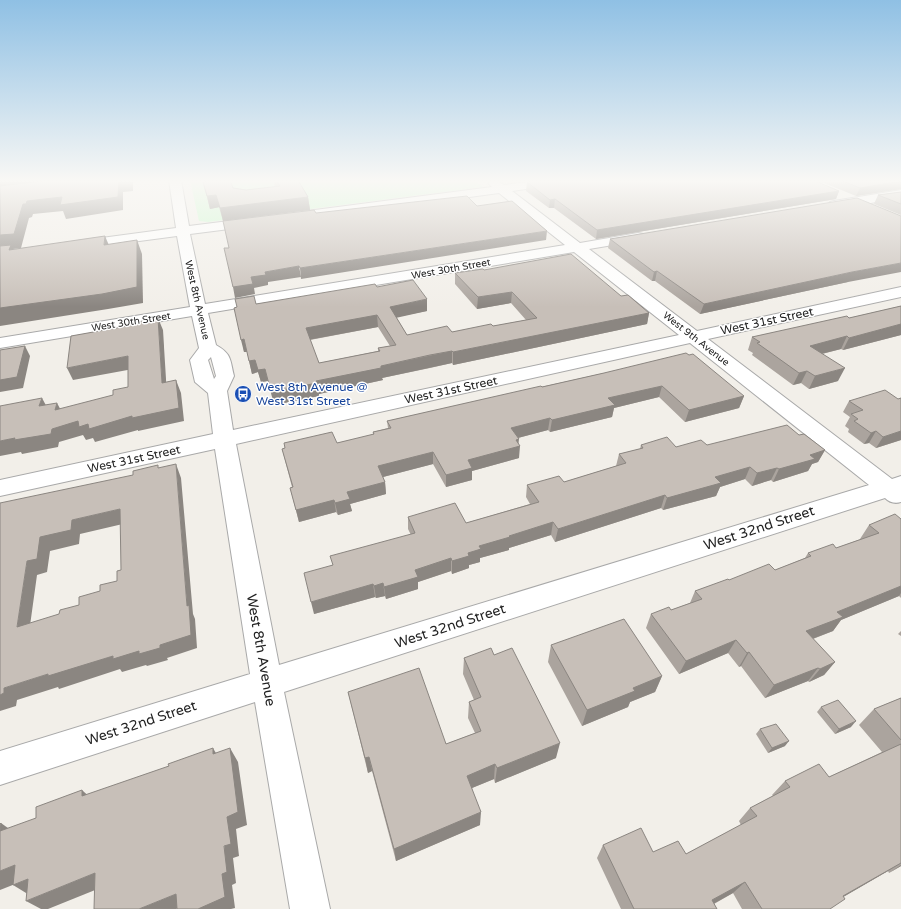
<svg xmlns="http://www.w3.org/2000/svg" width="901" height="909" font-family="'Varela Round',sans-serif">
	<rect width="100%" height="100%" fill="#f2efe9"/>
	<polygon fill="#c8facc" points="190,180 474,180 483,187 208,222 199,221"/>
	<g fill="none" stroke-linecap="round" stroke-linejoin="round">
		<g stroke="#a9a9a9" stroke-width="2">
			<g id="minor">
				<path d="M 169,180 L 181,180 L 189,226 L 253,218 L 258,219 L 259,222 L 258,225 L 253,226 L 190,234 L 205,304 L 565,245 L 499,193 L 307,219 L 303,218 L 301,215 L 303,212 L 307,211 L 492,187 L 488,183 L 492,180 L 498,181 L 504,185 L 543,180 L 574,180 L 572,182 L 568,183 L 512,191 L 580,243 L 638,233 L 643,234 L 645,237 L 643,240 L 589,249 L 697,331 L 901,287 L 901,297 L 708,339 L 892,479 L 901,476 L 901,502 C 895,504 889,502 885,498 L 284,692 L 330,909 L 290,909 L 255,702 L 0,785 L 0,751 L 250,674 L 215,449 L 0,496 L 0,480 L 213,434 L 208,393 L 195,382 L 190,360 L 199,348 L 192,316 L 0,348 L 0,338 L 190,307 L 177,236 L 79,249 L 74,248 L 72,245 L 74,242 L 79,241 L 176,228 ZM 574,252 L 679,335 L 233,430 L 227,391 L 234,376 C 230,360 232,354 216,345 L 208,313 ZM 690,343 L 869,485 L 279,665 L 236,444 ZM 211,357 L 216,376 L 214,379 L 208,360 Z"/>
				<polygon points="901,190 901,198 834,209 830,208 828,205 830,202 834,201"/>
			</g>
		</g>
		<use href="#minor" fill="#fff" fill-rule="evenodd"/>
	</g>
	<g fill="#aba49e" fill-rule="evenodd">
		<polygon points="273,180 298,180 308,197 310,210 223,221 219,207 210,209 203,182 246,190 275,187 274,184"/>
		<polygon points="817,180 901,180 901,189 856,196"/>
		<polygon points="527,182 839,191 836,199 596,239 554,208 549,208 526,191"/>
		<polygon points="901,192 901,215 874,204 878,195"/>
		<polygon points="610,239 848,282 700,314 655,281 652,281 608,248"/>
		<path d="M 484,270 L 621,296 L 649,313 L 647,324 L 453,365 L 452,363 L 430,368 L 382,378 L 383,380 L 319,394 L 319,396 L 274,405 L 268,381 L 261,382 L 258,372 L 252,374 L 247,352 L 244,352 L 237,307 L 256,304 L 377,287 L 427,311 L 396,317 L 407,335 L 452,332 L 493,326 L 526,320 L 511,303 L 477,309 L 455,284 L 455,273 ZM 378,327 L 390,346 L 378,348 L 378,351 L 319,363 L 310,340 Z"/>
		<polygon points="901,306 901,335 843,350 841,349 822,354 838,381 809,389 801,383 793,385 752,355 753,353 748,350 752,337 849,318"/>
		<polygon points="604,373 744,396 739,408 685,422 659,397 614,408 612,417 550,432 548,430 518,438 519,458 472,471 472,480 446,487 433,464 383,477 385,482 386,494 350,504 352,511 338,515 336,512 299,522 290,488 292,487 282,449 337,443 373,435 373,432 388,428 387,421"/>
		<polygon points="901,398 901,440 876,448 869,443 864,444 848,432 849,429 845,426 850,417 843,412 849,401 898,399"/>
		<polygon points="799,435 825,450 818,462 812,464 808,471 773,482 771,480 752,486 745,479 720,487 716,496 663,510 661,508 555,542 551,535 509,548 509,550 480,558 480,562 469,565 469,568 452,574 451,571 418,582 418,589 386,599 385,596 376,598 375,597 314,614 332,565 411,535 408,529 408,517 466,523 530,504 526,497 527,485 564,482 616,466 619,454 640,449 641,445 676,447 707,445"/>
		<polygon points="901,519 901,598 899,596 841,620 833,631 813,639 835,662 824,675 809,682 808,681 765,698 741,666 739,667 728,653 679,674 646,628 651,614 671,610 690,603 695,591 729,580 775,570 805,558 808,553 836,548 861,539 860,539 869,525"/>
		<polygon points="901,631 901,636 898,634"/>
		<polygon points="551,645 662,676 655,692 630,702 628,707 582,726 548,662"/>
		<polygon points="494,655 556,758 495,783 494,779 472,788 480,825 396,861 372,771 368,773 348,692 446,744 475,733 468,718 469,702 474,700 463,674 464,658"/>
		<polygon points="901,698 901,866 889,873 888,871 843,897 830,909 742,909 733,893 714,904 717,909 621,909 597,858 603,845 653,852 686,854 741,825 739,821 750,808 773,796 772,795 785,781 829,777 882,752 859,725 874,709"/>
		<polygon points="821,707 851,727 835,734 817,712"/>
		<polygon points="760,729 785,746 768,753 756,734"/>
	</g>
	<g fill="#8b8681">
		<polygon points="0,180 81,180 0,189"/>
		<polygon points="119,180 133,180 133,191 123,192 123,210 66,219 63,211 33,214 32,217 29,218 21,248 13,249 18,259 0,250 0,235 23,204 27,201"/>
		<polygon points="515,180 531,180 515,182"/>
		<polygon points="901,181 901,189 856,196 860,188"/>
		<polygon points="839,191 836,199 596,239 597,230"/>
		<polygon points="216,195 220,207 210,209 207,196"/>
		<polygon points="308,197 310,210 223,221 220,208"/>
		<polygon points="555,199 554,208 549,208 550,200"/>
		<polygon points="547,231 546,240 301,279 300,268"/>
		<polygon points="105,236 111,250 104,245"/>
		<polygon points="137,240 142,254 143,303 108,309 0,326 0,308"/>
		<polygon points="901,263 901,272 848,282 700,314 704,304 852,272"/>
		<polygon points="299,266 301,277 268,282 268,285 254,288 255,294 235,298 233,287 251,277 265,272"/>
		<polygon points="657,271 655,281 652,281 654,272"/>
		<polygon points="512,292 511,303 477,309 478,297"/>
		<polygon points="427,299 427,311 391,319 390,307"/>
		<polygon points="649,313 647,324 453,365 453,352"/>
		<polygon points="377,315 378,327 308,340 306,328"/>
		<polygon points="158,318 163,330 167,396 162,383"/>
		<polygon points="901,324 901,335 843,350 849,338"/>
		<polygon points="847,336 841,349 805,358 810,346"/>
		<polygon points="244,339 247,352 244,352 241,340"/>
		<polygon points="25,346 30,356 23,388 0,392 0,380"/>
		<polygon points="452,351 452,363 382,378 383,380 319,394 319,396 274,405 271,392 381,366"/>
		<polygon points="128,356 133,369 73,380 67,368"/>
		<polygon points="255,360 265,369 268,381 261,382 258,372 252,374 249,361"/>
		<polygon points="845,368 838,381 809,389 815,376"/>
		<polygon points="807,371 801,383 793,385 799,373"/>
		<polygon points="176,380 181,393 184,421 138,431 138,430 95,442 93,438 86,440 83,435 59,442 58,447 22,454 21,452 0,456 0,441 52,429"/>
		<polygon points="662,386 659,397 614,408 612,417 550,432 552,420 608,398"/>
		<polygon points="744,396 739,408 685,422 689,410"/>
		<polygon points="42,398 49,411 39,406"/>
		<polygon points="57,403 64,416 55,410"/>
		<polygon points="550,418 548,430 510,440 511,428"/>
		<polygon points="876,431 869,443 864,444 871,433"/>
		<polygon points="901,431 901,440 876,448 883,437"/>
		<polygon points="519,439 518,446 520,446 519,458 472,471 472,480 446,487 446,475 468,460"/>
		<polygon points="825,450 818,462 812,464 808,471 773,482 779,469 810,455"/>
		<polygon points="433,452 433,464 379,478 378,466"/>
		<polygon points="176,464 181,478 193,614 195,619 197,648 167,658 168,660 147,666 146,665 122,672 120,669 59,689 58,687 17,700 16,706 0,711 0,695 4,688 48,674 113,656 160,645 187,606"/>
		<polygon points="750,467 745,479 720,487 716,496 663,510 667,498 715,477"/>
		<polygon points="777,468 771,480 752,486 757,473"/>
		<polygon points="385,482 386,494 350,504 352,511 338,515 335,503 347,492"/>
		<polygon points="665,495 661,508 555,542 558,529"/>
		<polygon points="334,500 336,512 299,522 296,510"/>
		<polygon points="120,509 127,523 80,534 79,544 50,551 47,572 37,575 28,640 17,627 27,561 40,537 72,520"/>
		<polygon points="553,522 551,535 509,548 509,550 480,558 480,562 469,565 469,568 452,574 452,561 468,553 479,546 509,536"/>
		<polygon points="451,558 451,571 418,582 418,589 386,599 384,587 415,570"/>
		<polygon points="383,583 385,596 376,598 374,586"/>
		<polygon points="373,584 375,597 314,614 311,602"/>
		<polygon points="901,586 901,593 899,596 841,620 833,631 796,645 806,631 837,612"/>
		<polygon points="736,640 728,653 679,674 686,661"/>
		<polygon points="749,652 741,666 739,667 747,653"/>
		<polygon points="835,662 824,675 809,682 820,669"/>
		<polygon points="818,668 808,681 765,698 774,685"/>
		<polygon points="662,676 655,692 630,702 628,707 582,726 587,710 633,688"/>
		<polygon points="856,721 851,727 835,734 839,729"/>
		<polygon points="789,741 785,746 768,753 772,748"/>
		<polygon points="560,743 556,758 495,783 497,768"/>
		<polygon points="213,748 221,762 213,754"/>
		<polygon points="230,748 238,762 247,825 236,829 239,856 233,858 236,883 232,885 235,908 231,909 198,909 222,874 227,817"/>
		<polygon points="369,757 372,771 368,773 365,758"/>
		<polygon points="495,764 494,779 467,790 467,776"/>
		<polygon points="82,790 96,803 82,796"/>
		<polygon points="481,812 480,825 396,861 394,849"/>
		<polygon points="1,823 19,836 0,831"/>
		<polygon points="901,863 888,871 826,907 843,896"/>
		<polygon points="15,865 33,877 0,890 0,871"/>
		<polygon points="901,865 901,866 889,873"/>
		<polygon points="95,873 110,884 48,909 41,909 26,901"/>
		<polygon points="28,879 31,896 13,885"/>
		<polygon points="745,882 733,893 704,909 712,900"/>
		<polygon points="176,894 187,904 176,909 139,909"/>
	</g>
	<g fill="#c7bfb8" stroke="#8b8681" fill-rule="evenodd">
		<polygon points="52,180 119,180 118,197 60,205 62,197 27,201 26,204 23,204 14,234 0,235 0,186"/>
		<polygon points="220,180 230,180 233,188 246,190 280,186 276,180 298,180 308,197 220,208 216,195 207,196 203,182"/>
		<polygon points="542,180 813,180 839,191 597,230 555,199 550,200 527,182"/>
		<polygon points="840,180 901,180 901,181 860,188"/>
		<polygon points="901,192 901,204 878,195"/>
		<polygon points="467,196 477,206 512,201 547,231 340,262 300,268 299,266 265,272 266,275 251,277 253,284 233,287 224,248 229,248 223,221 314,210 316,213"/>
		<polygon points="857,198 901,216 901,263 852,272 704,304 657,271 654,272 610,239"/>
		<polygon points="105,236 104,245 137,240 137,287 102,294 0,308 0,246 11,245 9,250"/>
		<path d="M 571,254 L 621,296 L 628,295 L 649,313 L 453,352 L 452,351 L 430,355 L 381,366 L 381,368 L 316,381 L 317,383 L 271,392 L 265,369 L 258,370 L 255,360 L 249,361 L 244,339 L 241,340 L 234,308 L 237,307 L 235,299 L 254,296 L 256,304 L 375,284 L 377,287 L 413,280 L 427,299 L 390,307 L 407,335 L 447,326 L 452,332 L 491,324 L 493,326 L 537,318 L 512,292 L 478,297 L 455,273 L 483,269 L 484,270 ZM 377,315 L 396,345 L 378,348 L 380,351 L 319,363 L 306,328 Z"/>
		<polygon points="901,306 901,324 849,338 847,336 810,346 845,368 815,376 807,371 799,373 757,343 760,342 752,337 847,316 849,318"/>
		<polygon points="158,318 162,383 176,380 179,408 132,418 132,416 89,429 88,424 79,427 78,421 52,429 51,434 14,440 15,438 0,441 0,406 42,398 39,406 57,403 55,410 113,395 113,390 128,387 128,356 67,368 71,336 127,326 127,324"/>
		<polygon points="25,346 17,377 0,380 0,350"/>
		<polygon points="686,353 689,355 693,354 744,396 689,410 662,386 608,398 615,405 552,420 550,418 511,428 519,439 516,440 520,446 468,460 472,468 446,475 433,452 378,466 385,482 347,492 350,499 335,503 334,500 296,510 290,488 293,487 282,449 285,448 284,443 332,432 337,443 374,434 373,432 391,428 387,421 541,386 542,387 604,373"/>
		<polygon points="885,390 898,399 901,398 901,431 883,437 876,431 871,433 854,421 858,419 851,414 863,410 849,401"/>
		<polygon points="787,425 799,435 804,434 825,450 810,455 815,459 779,469 777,468 757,473 750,467 715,477 721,483 667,498 665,495 558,529 553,522 509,536 510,537 479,546 481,549 468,553 469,556 452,561 451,558 415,570 418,577 384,587 383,583 374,586 373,584 311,602 304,573 333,565 330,556 415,533 408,517 455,503 466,523 539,502 527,485 559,476 564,482 626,463 619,454 643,448 641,445 667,437 676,447 701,440 707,445"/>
		<path d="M 176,464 L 187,606 L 189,605 L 191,635 L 160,645 L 160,648 L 139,654 L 139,651 L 113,659 L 113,656 L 48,676 L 48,674 L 4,688 L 4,693 L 0,695 L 0,503 L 133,475 L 133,471 L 158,465 L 158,468 ZM 120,509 L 121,570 L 117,571 L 117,581 L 100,585 L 100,591 L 79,597 L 79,605 L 60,610 L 59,614 L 17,627 L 27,561 L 37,559 L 40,537 L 71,530 L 72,520 Z"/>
		<polygon points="895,514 901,519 901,586 837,612 843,617 806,631 835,662 820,669 818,668 774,685 749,652 747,653 736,640 686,661 651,614 669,607 671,610 702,599 695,591 728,579 729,580 769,564 775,570 811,556 808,553 833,544 836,548 879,533 869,525"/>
		<polygon points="624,619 662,676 633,688 635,691 587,710 551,645"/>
		<polygon points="491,648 494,655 512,648 560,743 497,768 495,764 467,776 481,812 394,849 369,757 365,758 348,692 419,668 446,744 481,731 469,702 481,697 464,658"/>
		<polygon points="901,698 901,740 874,709"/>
		<polygon points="838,700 856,721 839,729 821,707"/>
		<polygon points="776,724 789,741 772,748 760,729"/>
		<polygon points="901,744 901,863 843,896 845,899 830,909 762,909 745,882 712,900 717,909 634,909 603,845 641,828 653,852 678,841 686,854 757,816 750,808 790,787 785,781 819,764 829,777"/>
		<polygon points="213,748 213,754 230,748 238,812 227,817 231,844 224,846 227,872 222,874 225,897 198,909 177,909 176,894 139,909 94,909 95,873 26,901 28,879 13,885 15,865 0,871 0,824 1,823 0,831 36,818 36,807 82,790 82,796 169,766 168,764"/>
	</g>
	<linearGradient id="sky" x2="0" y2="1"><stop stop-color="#8fc0e4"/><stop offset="0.59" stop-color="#f9f8f5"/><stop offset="1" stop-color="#f9f8f5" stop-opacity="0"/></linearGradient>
	<rect width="901" height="307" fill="url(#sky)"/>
	<defs>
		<g id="bus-disc" transform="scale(0.9)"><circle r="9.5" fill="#1a4fb4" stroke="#fff"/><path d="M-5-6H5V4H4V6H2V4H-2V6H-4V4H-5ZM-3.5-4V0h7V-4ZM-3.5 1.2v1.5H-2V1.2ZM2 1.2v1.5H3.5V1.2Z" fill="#fff"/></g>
	</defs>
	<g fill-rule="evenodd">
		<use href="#bus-disc" x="243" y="394"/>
	</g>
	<g text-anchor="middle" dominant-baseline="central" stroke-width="3" stroke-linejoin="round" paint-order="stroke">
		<g font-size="10" fill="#222" stroke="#fff">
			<text transform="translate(451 269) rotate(-10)">West 30th Street</text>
			<text transform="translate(197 300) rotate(77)">West 8th Avenue</text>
			<text transform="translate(131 322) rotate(-9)">West 30th Street</text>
			<text transform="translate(696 339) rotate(38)">West 9th Avenue</text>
		</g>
		<g font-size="12" fill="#222" stroke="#fff">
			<text transform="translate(767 321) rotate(-12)">West 31st Street</text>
			<text transform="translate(451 390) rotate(-12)">West 31st Street</text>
			<text transform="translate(134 459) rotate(-12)">West 31st Street</text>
		</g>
		<g font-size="12" fill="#164399" stroke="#fff" text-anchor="start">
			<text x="256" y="387">West 8th Avenue @<tspan x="256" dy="14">West 31st Street</tspan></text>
		</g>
		<g font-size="14" fill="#222" stroke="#fff">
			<text transform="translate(759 528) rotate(-18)">West 32nd Street</text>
			<text transform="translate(450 626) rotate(-18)">West 32nd Street</text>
			<text transform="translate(261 650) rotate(80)">West 8th Avenue</text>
			<text transform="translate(141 723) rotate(-18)">West 32nd Street</text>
		</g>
	</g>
</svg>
